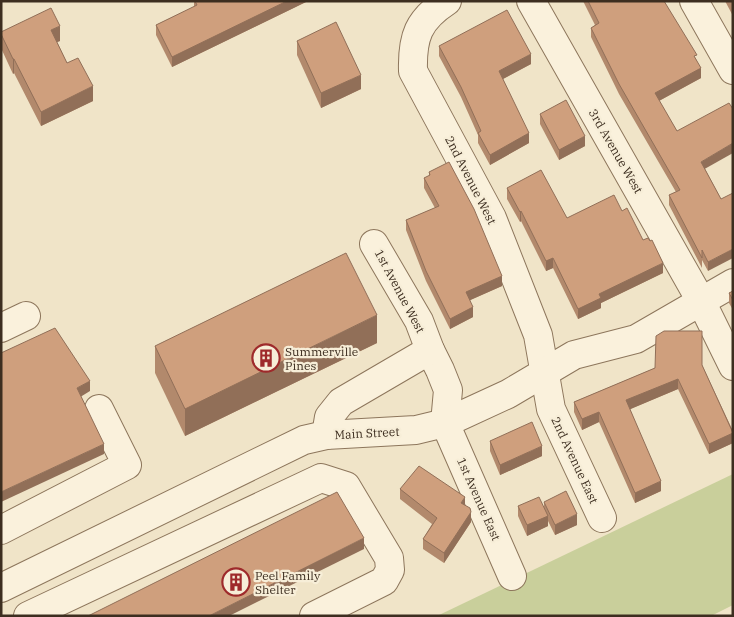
<svg xmlns="http://www.w3.org/2000/svg" width="734" height="617" font-family="'IBM Plex Serif',serif">
	<rect width="100%" height="100%" fill="#f0e4c8"/>
	<polygon fill="#c9cf9b" points="733,474 733,605 711,616 437,616"/>
	<g fill="none" stroke-linecap="round" stroke-linejoin="round">
		<g stroke="#8d765c" stroke-width="30">
			<g id="minor">
				<path d="M 447,1 C 418,20 412,37 413,71 L 492,218 L 538,335 L 551,409 L 602,518"/>
				<polyline points="531,1 701,301 733,366"/>
				<polyline points="694,1 733,70"/>
				<polyline points="374,244 419,321 430,350 440,370 448,390 445,423 512,576"/>
				<polyline points="1,328 26,316"/>
				<polyline points="326,435 329,417 341,402 430,350"/>
				<polyline points="1,530 127,465 99,409"/>
				<polyline points="1,588 304,440 326,435 416,430 445,423 508,394 574,355 636,339 733,283"/>
				<polyline points="28,616 321,478 346,486 389,558 390,570 384,581 314,616"/>
			</g>
		</g>
		<use href="#minor" stroke="#faf1dc" stroke-width="28"/>
	</g>
	<g fill="#b2896c">
		<polygon points="194,1 308,1 172,67 156,35 156,25 194,7"/>
		<polygon points="583,1 664,1 697,61 701,78 659,101 677,131 705,169 721,199 708,271 702,260 702,268 669,205 669,195 676,192 619,94 591,37 591,28 595,25"/>
		<polygon points="725,1 733,1 733,16"/>
		<polygon points="1,32 60,41 57,42 67,63 93,101 41,126 14,73 13,74 1,48"/>
		<polygon points="297,41 361,89 321,108 297,55"/>
		<polygon points="439,46 531,64 503,79 529,143 490,165 478,143 478,135 461,97 439,56"/>
		<polygon points="540,114 585,146 559,160 540,124"/>
		<polygon points="429,172 502,286 470,300 473,317 450,329 426,281 406,230 406,220 435,208 424,188 424,178 429,176"/>
		<polygon points="507,188 567,218 622,211 643,240 663,273 601,303 601,308 578,319 553,268 546,271 521,221 520,222 507,199"/>
		<polygon points="733,291 733,310 729,303 729,293"/>
		<polygon points="377,343 185,436 155,373 155,346"/>
		<polygon points="702,365 733,431 733,443 709,454 678,389 630,409 661,491 635,503 599,422 582,430 574,412 574,402 655,368"/>
		<polygon points="490,441 542,456 500,475 490,451"/>
		<polygon points="400,489 465,505 471,522 444,563 423,549 423,539 432,524 400,499"/>
		<polygon points="544,502 577,525 555,535 548,521 548,526 527,536 518,516 518,506 544,507"/>
	</g>
	<g fill="#916f58">
		<polygon points="287,1 308,1 172,67 172,57"/>
		<polygon points="60,26 60,41 51,44 51,30"/>
		<polygon points="531,54 531,64 499,81 499,71"/>
		<polygon points="13,59 14,59 14,73 13,74"/>
		<polygon points="701,68 701,78 655,103 655,93"/>
		<polygon points="361,75 361,89 321,108 321,93"/>
		<polygon points="93,86 93,101 41,126 41,112"/>
		<polygon points="529,133 529,143 490,165 490,155"/>
		<polygon points="585,136 585,146 559,160 559,150"/>
		<polygon points="733,143 733,153 701,171 701,162"/>
		<polygon points="521,211 521,221 520,222 520,212"/>
		<polygon points="733,249 733,258 708,271 708,262"/>
		<polygon points="553,258 553,268 546,271 546,261"/>
		<polygon points="663,263 663,273 601,303 601,308 578,319 578,309 599,294"/>
		<polygon points="502,276 502,286 466,302 466,292"/>
		<polygon points="473,307 473,317 450,329 450,319"/>
		<polygon points="377,315 377,343 185,436 185,409"/>
		<polygon points="678,379 678,389 626,411 626,400"/>
		<polygon points="90,381 90,391 77,399 77,388"/>
		<polygon points="599,412 599,422 582,430 582,419"/>
		<polygon points="733,433 733,443 709,454 709,444"/>
		<polygon points="104,444 104,454 1,502 1,492"/>
		<polygon points="542,446 542,456 500,475 500,465"/>
		<polygon points="661,481 661,491 635,503 635,493"/>
		<polygon points="465,497 465,507 461,503"/>
		<polygon points="471,512 471,522 444,563 444,553"/>
		<polygon points="577,514 577,525 555,535 555,525"/>
		<polygon points="548,516 548,526 527,536 527,525"/>
		<polygon points="364,538 364,549 229,616 209,616"/>
	</g>
	<g fill="#cf9f7d" stroke="#916f58">
		<polygon points="195,1 287,1 172,57 156,25 197,5"/>
		<polygon points="588,1 664,1 697,55 694,56 701,68 655,93 677,131 729,103 733,109 733,143 701,162 721,199 733,193 733,249 708,262 702,250 702,258 669,195 680,190 619,84 591,28 599,23"/>
		<polygon points="51,8 60,26 51,30 67,63 78,58 93,86 41,112 14,59 13,59 1,34 1,32"/>
		<polygon points="507,10 531,54 499,71 529,133 490,155 478,133 481,131 461,87 439,46"/>
		<polygon points="336,22 361,75 321,93 297,41"/>
		<polygon points="566,100 585,136 559,150 540,114"/>
		<polygon points="449,162 474,209 502,276 466,292 473,307 450,319 426,271 406,220 439,206 424,178 430,175 429,172"/>
		<polygon points="541,170 567,218 614,195 622,211 627,208 643,240 648,238 650,241 652,240 663,263 599,294 601,298 578,309 553,258 546,261 521,211 520,212 507,188"/>
		<polygon points="346,253 377,315 185,409 155,346"/>
		<polygon points="733,291 733,300 729,293"/>
		<polygon points="55,328 90,381 77,388 104,444 1,492 1,353"/>
		<polygon points="664,331 702,331 702,365 733,433 709,444 678,379 626,400 661,481 635,493 599,412 582,419 574,402 655,368 656,336"/>
		<polygon points="532,422 542,446 500,465 490,441"/>
		<polygon points="419,466 465,497 461,503 470,508 471,512 444,553 423,539 437,518 400,489"/>
		<polygon points="566,491 577,514 555,525 544,502"/>
		<polygon points="337,492 364,538 209,616 88,616"/>
		<polygon points="539,497 548,516 527,525 518,506"/>
	</g>
	<defs>
		<g id="building-ring" transform="scale(1.4375)"><circle r="9.5" fill="#f7eed8" stroke="#9e2a2b" stroke-width="1.5"/><path d="M-4-6H4V6H1V3H-1V6H-4ZM-2.5-4.3h1.7v1.8h-1.7ZM.8-4.3h1.7v1.8H.8ZM-2.5-1h1.7V.8h-1.7ZM.8-1h1.7V.8H.8Z" fill="#9e2a2b"/></g>
	</defs>
	<g fill-rule="evenodd">
		<use href="#building-ring" x="266" y="358"/>
		<use href="#building-ring" x="236" y="582"/>
	</g>
	<g text-anchor="middle" dominant-baseline="central" stroke-width="4.5" stroke-linejoin="round" paint-order="stroke">
		<g font-size="12" fill="#3d2e20" stroke="#f7eed8">
			<text transform="translate(616 151) rotate(60)">3rd Avenue West</text>
			<text transform="translate(471 180) rotate(63)">2nd Avenue West</text>
			<text transform="translate(400 291) rotate(62)">1st Avenue West</text>
			<text transform="translate(367 433) rotate(-3)">Main Street</text>
			<text transform="translate(575 460) rotate(65)">2nd Avenue East</text>
			<text transform="translate(479 499) rotate(66)">1st Avenue East</text>
		</g>
		<g font-size="12" fill="#3d2e20" stroke="#f7eed8" text-anchor="start">
			<text x="285" y="351">Summerville<tspan x="285" dy="14">Pines</tspan></text>
			<text x="255" y="575">Peel Family<tspan x="255" dy="14">Shelter</tspan></text>
		</g>
	</g>
	<rect width="734" height="617" fill="none" stroke="#3d2e20" stroke-width="5"/>
</svg>
